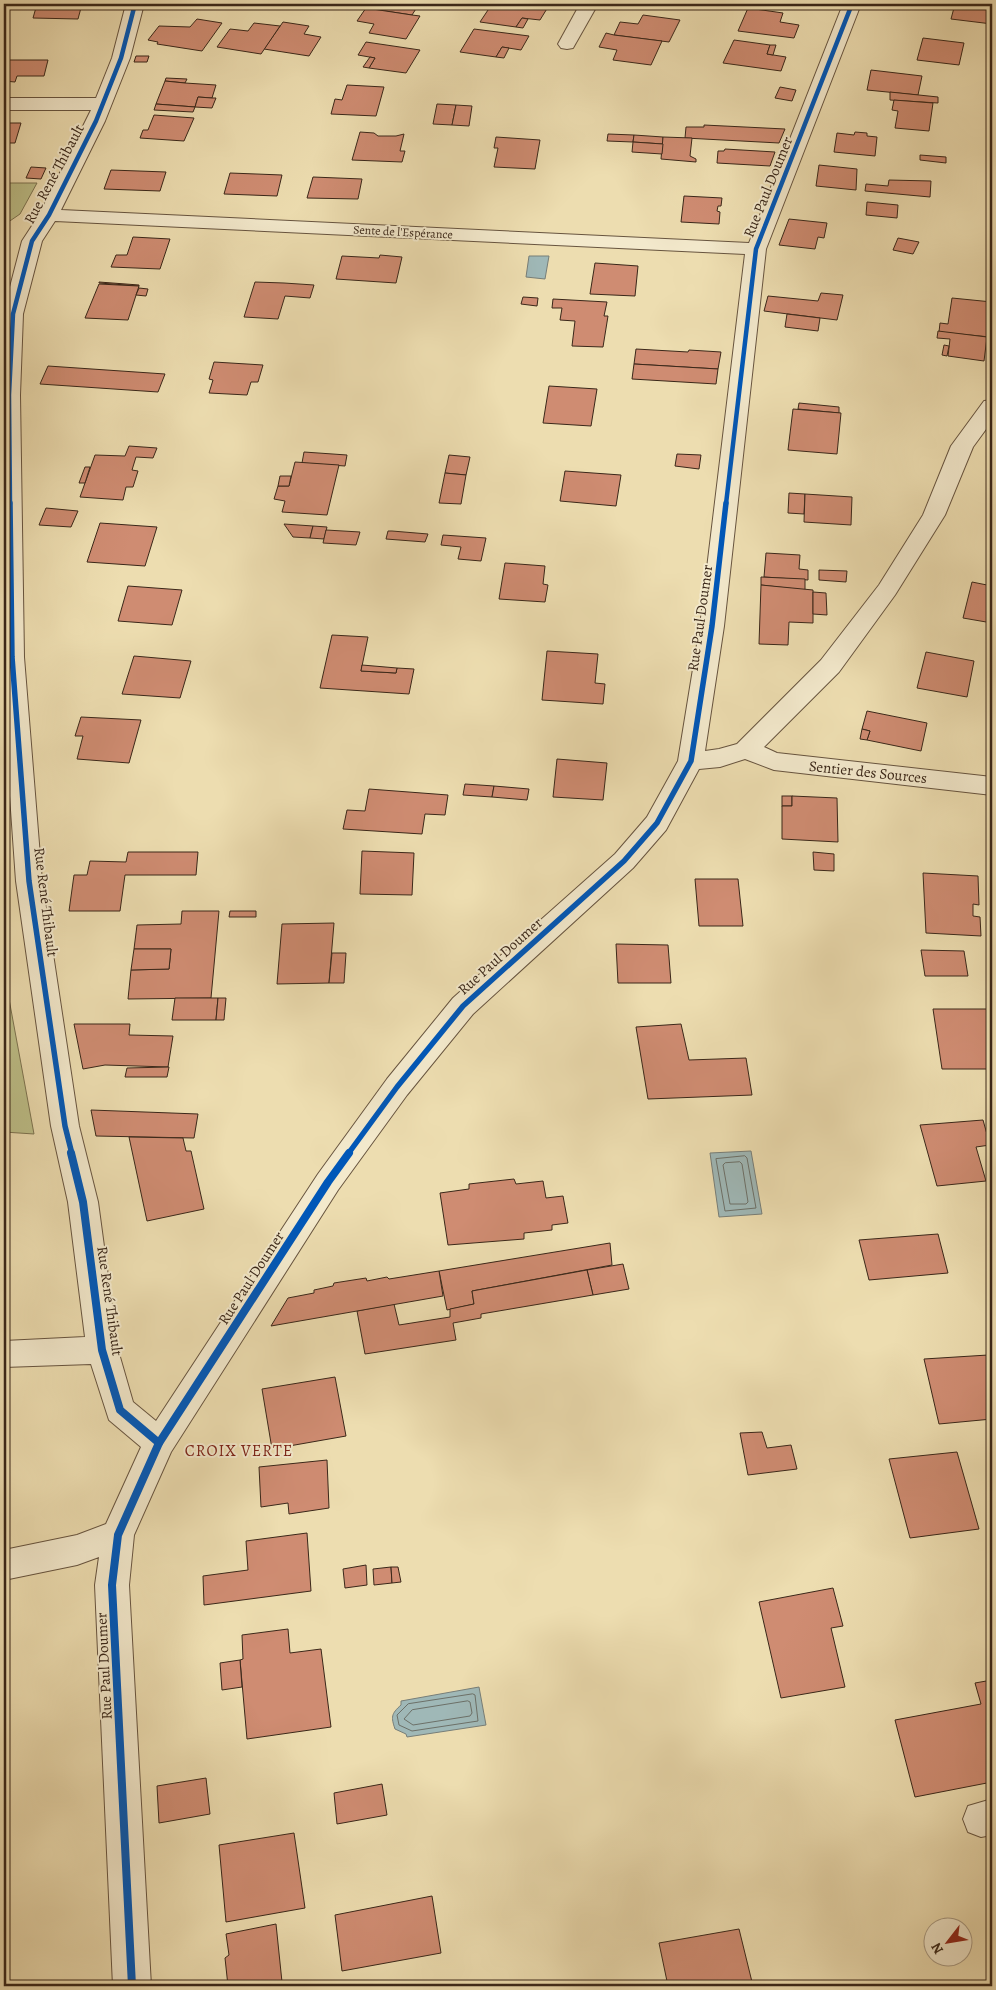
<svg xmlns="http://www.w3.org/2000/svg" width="996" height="1990" font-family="Alegreya,serif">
	<rect width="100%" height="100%" fill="#edddb0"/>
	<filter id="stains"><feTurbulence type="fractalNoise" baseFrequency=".004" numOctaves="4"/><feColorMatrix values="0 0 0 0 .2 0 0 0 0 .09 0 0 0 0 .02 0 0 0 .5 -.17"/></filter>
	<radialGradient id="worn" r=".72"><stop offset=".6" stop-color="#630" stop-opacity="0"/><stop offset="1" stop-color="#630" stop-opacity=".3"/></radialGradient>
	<g fill="#bdbf88" stroke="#7c7350">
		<polygon points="4,183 37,183 20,214 4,225"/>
		<polygon points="4,972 34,1134 4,1132"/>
	</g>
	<g fill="#9fb8b7" stroke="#777e78">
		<polygon points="529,256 549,256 545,279 526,277"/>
		<polygon points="751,1151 762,1214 719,1217 710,1153"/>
		<path d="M 479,1687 L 486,1725 L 407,1737 L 406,1734 L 395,1729 C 391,1717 391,1714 401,1705 L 401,1701 Z"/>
	</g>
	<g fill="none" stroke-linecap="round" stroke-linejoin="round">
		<g stroke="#6c7068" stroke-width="1">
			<polygon points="745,1156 747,1158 756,1208 725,1211 716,1159"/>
			<polygon points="740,1162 742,1164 748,1202 746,1204 730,1204 723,1165 725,1163"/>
			<polygon points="473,1694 475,1695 478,1721 412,1731 399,1725 397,1715 408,1704"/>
			<polygon points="468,1701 470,1702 472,1713 470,1716 413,1725 404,1719 412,1710"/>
		</g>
	</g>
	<g fill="#cf8c72" stroke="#3a2719">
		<polygon points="37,4 82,4 78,19 33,18"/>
		<polygon points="360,4 419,4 412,15 358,7"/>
		<polygon points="492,4 523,4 548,7 540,20 522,18 516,27 480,22"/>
		<polygon points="642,4 679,4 677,8"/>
		<polygon points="955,4 992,9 992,24 951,19"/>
		<polygon points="366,8 412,15 420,16 406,39 369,33 374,24 357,21"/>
		<polygon points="748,8 783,13 780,22 799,25 794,38 738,31"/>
		<polygon points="643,15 680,20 669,42 614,35 620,22 638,24"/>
		<polygon points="522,18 528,19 523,28 516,27"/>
		<polygon points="197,19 222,23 202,51 157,44 158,42 148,40 159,26 190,27"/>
		<polygon points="283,22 309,26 304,34 321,37 309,56 264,49"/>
		<polygon points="254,23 280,26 261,54 217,47 230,29 248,31"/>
		<polygon points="474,29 529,36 521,50 502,47 496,57 460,52"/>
		<polygon points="606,33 614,35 662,41 651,65 613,60 617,50 599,47"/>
		<polygon points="923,38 964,43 959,65 917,60"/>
		<polygon points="734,40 770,45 767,54 786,57 781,71 723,63"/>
		<polygon points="366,42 420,50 406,73 369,68 375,58 358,55"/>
		<polygon points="770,45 776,45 773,55 767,54"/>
		<polygon points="502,47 509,48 504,58 496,57"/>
		<polygon points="136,56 149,56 147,62 134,62"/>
		<polygon points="370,57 375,58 369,68 363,67"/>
		<polygon points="4,60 48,60 44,76 17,76 15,82 4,81"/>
		<polygon points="871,70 922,76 918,95 867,90"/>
		<polygon points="166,78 187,79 185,83 165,81"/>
		<polygon points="165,81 185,83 216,85 212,98 198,97 195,107 156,104"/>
		<polygon points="347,85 384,87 376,116 331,114 335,99 342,100"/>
		<polygon points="780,87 796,90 792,101 775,98"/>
		<polygon points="890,92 938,97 938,103 890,100"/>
		<polygon points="198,97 212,98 216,98 212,108 195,107"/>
		<polygon points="894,100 933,103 929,131 895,128 898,111 892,110"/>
		<polygon points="156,104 195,107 193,112 154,110"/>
		<polygon points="437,104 456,105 452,125 433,124"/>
		<polygon points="456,105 472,106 469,126 452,125"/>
		<polygon points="154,115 194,118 184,141 140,138 143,130 148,130"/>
		<polygon points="4,123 21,123 15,143 4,143"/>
		<polygon points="704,125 785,129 779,143 685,138 686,127 704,127"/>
		<polygon points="360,132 374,133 378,136 396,136 404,134 400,151 405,151 402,162 352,160"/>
		<polygon points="855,132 867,133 867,136 877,137 875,156 834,152 837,133 854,135"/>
		<polygon points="608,134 634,135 633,142 607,141"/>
		<polygon points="634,135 663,137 663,144 633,142"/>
		<polygon points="496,137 540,140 535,169 494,167 498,148 494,148"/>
		<polygon points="663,137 692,138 690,156 696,159 696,162 661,159"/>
		<polygon points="633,142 663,144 662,154 632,152"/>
		<polygon points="725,149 775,152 770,166 717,163 718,151 724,151"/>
		<polygon points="920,155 946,157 946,163 920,160"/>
		<polygon points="819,165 857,169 856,190 816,186"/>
		<polygon points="31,167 46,168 41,179 26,178"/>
		<polygon points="111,170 166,172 160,191 104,189"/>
		<polygon points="230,173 282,175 277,196 224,194"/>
		<polygon points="313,177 362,179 358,199 307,198"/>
		<polygon points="889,180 931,181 930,197 865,191 866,184 888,186"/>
		<polygon points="684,196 722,198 721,206 718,206 717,211 720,212 719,224 681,222"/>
		<polygon points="867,202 898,205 897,218 866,215"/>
		<polygon points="789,219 827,223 824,238 818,237 815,249 779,245"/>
		<polygon points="133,237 170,239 160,269 111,267 116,255 127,255"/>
		<polygon points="898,238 919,242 913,254 893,250"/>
		<polygon points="380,255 402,257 396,283 336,279 342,256 379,258"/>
		<polygon points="595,263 638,266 635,296 590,294"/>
		<polygon points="255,282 284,283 314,285 310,298 285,296 278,319 244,317"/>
		<polygon points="99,283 99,282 139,285 139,286"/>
		<polygon points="99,284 139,286 128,320 85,318"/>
		<polygon points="139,288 148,289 146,296 136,295"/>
		<polygon points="821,293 843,295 837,320 764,311 768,296 818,301"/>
		<polygon points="523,297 538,298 537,306 521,304"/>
		<polygon points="952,298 992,302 990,337 939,332 940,323 948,324"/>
		<polygon points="553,299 607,302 604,316 608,316 603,347 572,346 575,321 560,320 562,308 552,308"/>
		<polygon points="787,314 820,318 818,331 785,327"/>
		<polygon points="938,331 987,337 984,361 948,356 950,339 937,338"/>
		<polygon points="944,345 949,346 947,356 942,355"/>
		<polygon points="636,349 688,352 689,350 721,352 718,369 634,364"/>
		<polygon points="214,362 263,365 258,382 251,382 247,395 209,393 213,380 209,379"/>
		<polygon points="634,364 718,369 716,384 632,379"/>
		<polygon points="48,366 165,374 158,392 40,384"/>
		<polygon points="549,386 597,389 591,426 543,423"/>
		<polygon points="799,403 839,407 839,413 798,409"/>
		<polygon points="793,409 841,413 837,454 788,450"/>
		<polygon points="129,446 157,448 153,458 136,457 132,470 138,471 133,487 126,487 123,500 80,497 95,455 125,456"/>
		<polygon points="304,452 347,455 345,466 302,463"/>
		<polygon points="677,454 701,455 699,469 675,466"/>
		<polygon points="449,455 470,457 466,475 445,473"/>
		<polygon points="295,462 339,465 327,515 282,512 285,501 274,499 278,486 289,486"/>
		<polygon points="85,467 90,467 85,483 79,483"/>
		<polygon points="565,471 621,475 616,506 560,501"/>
		<polygon points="445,473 466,475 461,504 439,503"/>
		<polygon points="280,476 291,476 289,486 278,486"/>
		<polygon points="789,493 805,494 804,514 788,513"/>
		<polygon points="805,494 852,497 851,525 804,522"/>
		<polygon points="46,508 78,511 71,527 39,525"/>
		<polygon points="100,523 157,527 145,566 87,562"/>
		<polygon points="284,524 313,526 310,538 293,537"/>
		<polygon points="313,526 327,527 324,539 310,538"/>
		<polygon points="326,530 360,532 356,545 323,543"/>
		<polygon points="388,531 392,531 428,534 425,542 386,539"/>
		<polygon points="443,535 486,538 481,561 458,559 461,547 441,545"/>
		<polygon points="766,553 800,555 799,569 808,570 808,580 764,577"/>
		<polygon points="505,563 545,566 543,584 548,585 545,602 499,599"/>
		<polygon points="819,570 847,571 846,582 819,580"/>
		<polygon points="761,577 805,579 805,590 761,585"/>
		<polygon points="972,582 992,586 992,623 963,618"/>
		<polygon points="761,585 813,590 813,623 789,622 788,645 759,644"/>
		<polygon points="128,586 182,590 172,625 118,621"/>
		<polygon points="813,592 826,593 827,615 813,614"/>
		<polygon points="332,635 368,637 361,671 396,673 397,668 414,669 409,694 320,688"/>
		<polygon points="547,651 598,654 595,683 605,684 603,704 542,700"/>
		<polygon points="926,652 974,661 967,697 917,688"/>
		<polygon points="134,656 191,661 180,698 122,694"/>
		<polygon points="362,665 397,668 396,673 361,671"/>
		<polygon points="867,711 927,723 921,751 867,740 870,731 862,729"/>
		<polygon points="81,717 141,720 129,763 77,759 83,736 75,736"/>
		<polygon points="862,729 870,731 867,740 860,739"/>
		<polygon points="557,759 607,763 603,800 553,797"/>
		<polygon points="465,784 494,786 492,797 463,795"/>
		<polygon points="494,786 529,789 527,800 492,797"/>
		<polygon points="369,789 448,795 445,815 425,814 422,834 343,829 347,810 365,811"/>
		<rect x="782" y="796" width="10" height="10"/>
		<polygon points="792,796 837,798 838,842 782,839 782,806 792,806"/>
		<polygon points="362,851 414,853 412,895 360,894"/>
		<polygon points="128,852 198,852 196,875 125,875 120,911 69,911 74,875 87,875 90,861 126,862"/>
		<polygon points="813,852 834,854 834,871 814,870"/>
		<polygon points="923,873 978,876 979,905 973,904 973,916 980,917 981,936 926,933"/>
		<polygon points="695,879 738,879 743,926 699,926"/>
		<polygon points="182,911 219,911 211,998 128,999 131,970 169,969 171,949 134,949 137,925 181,924"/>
		<polygon points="230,911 256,911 256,917 229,917"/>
		<polygon points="334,923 329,983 277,984 282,924"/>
		<polygon points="616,944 668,945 671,983 618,983"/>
		<polygon points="134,949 171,949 169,969 131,970"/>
		<polygon points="921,950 964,951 968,976 925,976"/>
		<polygon points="332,953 346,953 344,983 329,983"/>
		<polygon points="175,998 218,998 216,1020 172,1020"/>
		<polygon points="218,998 226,998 224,1020 216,1020"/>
		<polygon points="933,1009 992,1009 992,1030 990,1030 992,1069 942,1069"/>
		<polygon points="74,1024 130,1024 129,1035 173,1036 168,1067 105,1065 83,1069"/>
		<polygon points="681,1024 689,1060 746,1058 752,1095 648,1099 636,1027"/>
		<polygon points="169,1067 167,1077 125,1077 127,1068"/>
		<polygon points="91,1110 198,1114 194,1138 96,1136"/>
		<polygon points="983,1120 990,1145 976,1147 986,1181 937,1186 920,1125"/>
		<polygon points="129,1137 183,1138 186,1151 191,1151 204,1209 147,1221"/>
		<polygon points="514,1179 516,1184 543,1181 546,1198 563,1196 568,1223 552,1225 552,1230 524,1233 524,1239 448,1245 440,1193 469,1189 469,1184"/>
		<polygon points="938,1234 948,1273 869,1280 859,1240"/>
		<polygon points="610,1243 612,1265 472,1291 474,1304 447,1310 439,1271"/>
		<polygon points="623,1264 629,1289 593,1295 587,1270"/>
		<polygon points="587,1270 593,1295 481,1314 481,1318 453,1323 456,1340 365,1354 357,1311 394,1304 399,1325 450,1317 450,1309 474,1304 472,1291"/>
		<polygon points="439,1271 443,1296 271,1326 288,1298 314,1293 314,1290 333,1286 334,1283 366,1278 367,1281 387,1277 389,1279"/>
		<polygon points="988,1355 992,1371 992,1419 939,1424 924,1359"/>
		<polygon points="335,1377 346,1436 272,1449 262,1389"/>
		<polygon points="4,1398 5,1456 4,1456"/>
		<polygon points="762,1432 767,1448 791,1445 797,1469 748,1475 740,1433"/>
		<polygon points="957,1452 979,1529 910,1538 889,1459"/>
		<polygon points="327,1460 329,1508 289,1514 288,1503 261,1507 259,1467"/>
		<polygon points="307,1533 311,1591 204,1605 203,1576 248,1570 246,1541"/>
		<polygon points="366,1565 367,1585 345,1588 343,1569"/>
		<polygon points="391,1567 392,1583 374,1585 373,1569"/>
		<polygon points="391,1567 398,1567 401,1582 392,1583"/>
		<polygon points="833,1588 843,1626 831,1628 845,1687 781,1698 759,1602"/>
		<polygon points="288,1629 290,1653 321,1649 331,1727 247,1739 240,1660 243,1659 242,1635"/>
		<polygon points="240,1660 242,1687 222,1690 220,1663"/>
		<polygon points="992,1680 992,1782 915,1797 895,1720 981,1704 975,1683"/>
		<polygon points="206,1778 210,1814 159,1823 157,1786"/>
		<polygon points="382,1784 387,1815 337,1824 334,1793"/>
		<polygon points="294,1833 305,1908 226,1922 219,1845"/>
		<polygon points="432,1896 441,1953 342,1971 335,1915"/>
		<polygon points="276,1924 282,1982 256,1986 228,1986 225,1958 229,1955 226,1934"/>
		<polygon points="739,1929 753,1986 668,1986 659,1943"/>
	</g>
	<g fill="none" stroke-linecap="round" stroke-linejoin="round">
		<g stroke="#67543f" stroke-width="2">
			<g id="minor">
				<path d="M 126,4 L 144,4 L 130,58 L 105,121 L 61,210 L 749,243 L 843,4 L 861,4 L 766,249 L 724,626 L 705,751 L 719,749 L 737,744 L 821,660 L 879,585 L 923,515 L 951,446 L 984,401 L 992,400 L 992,421 L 973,447 L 945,515 L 895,595 L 839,672 L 764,747 L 777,753 L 992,777 L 992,795 L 774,770 L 745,759 L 720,767 L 699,769 L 666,830 L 633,868 L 473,1014 L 407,1095 L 338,1190 L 171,1452 L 134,1535 L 129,1585 L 151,1986 L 113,1986 L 95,1585 L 99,1557 L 77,1565 L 4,1580 L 4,1550 L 77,1535 L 106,1524 L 141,1447 L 109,1420 L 91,1364 L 4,1367 L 4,1341 L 85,1337 L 68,1202 L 51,1126 L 16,881 L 4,711 L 4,310 L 22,241 L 39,215 L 91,110 L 4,110 L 4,98 L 96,98 L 112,58 ZM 55,221 L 745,254 L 700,626 L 678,761 L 647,817 L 615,854 L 453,998 L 387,1079 L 318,1174 L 156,1421 L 133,1402 L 118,1350 L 98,1202 L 79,1126 L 42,881 L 24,657 L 20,395 L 23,314 L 42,241 Z"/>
				<polygon points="580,4 598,4 573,48 567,49 561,48 558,44"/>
				<polygon points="992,1799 992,1835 981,1837 968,1832 963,1819 968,1806"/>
			</g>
		</g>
		<use href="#minor" fill="#f3e9cc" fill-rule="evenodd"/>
		<g stroke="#f3e9cc" stroke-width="7">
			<g id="cycleway-far2">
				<polyline points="10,504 9,395 13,314 32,241 49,215 96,121 121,58 135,4"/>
				<polyline points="726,504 756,249 852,4"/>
			</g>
		</g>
		<g stroke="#f3e9cc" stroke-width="9">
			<g id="cycleway-far1">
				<polyline points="10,503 12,657 29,881 65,1126 72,1154"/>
				<polyline points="348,1154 397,1087 463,1006 624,861 657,823 691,761 712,626 726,503"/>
			</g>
		</g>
		<g stroke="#f3e9cc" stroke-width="11">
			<g id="cycleway">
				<polyline points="71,1153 83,1202 102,1350 120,1410 159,1443"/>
				<polyline points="132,1986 112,1585 118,1535 159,1443 328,1182 349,1153"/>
			</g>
		</g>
		<use href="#cycleway-far2" stroke="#0057b8" stroke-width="4.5"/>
		<use href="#cycleway-far1" stroke="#0057b8" stroke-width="5.5"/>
		<use href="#cycleway" stroke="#0057b8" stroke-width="8"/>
	</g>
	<g text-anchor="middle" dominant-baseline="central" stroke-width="4" stroke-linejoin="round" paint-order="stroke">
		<g font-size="12" fill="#3a2719" stroke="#f3e9cc">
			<text transform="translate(403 232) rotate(3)">Sente de l'Espérance</text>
		</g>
		<g font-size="15" fill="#3a2719" stroke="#f3e9cc">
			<text transform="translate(54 174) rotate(-62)">Rue René Thibault</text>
			<text transform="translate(768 187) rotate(-68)">Rue Paul Doumer</text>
			<text transform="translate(700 618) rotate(-82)">Rue Paul Doumer</text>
			<text transform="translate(868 772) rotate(6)">Sentier des Sources</text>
			<text transform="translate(46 902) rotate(83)">Rue René Thibault</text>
			<text transform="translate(500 956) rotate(-42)">Rue Paul Doumer</text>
			<text transform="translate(251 1278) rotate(-57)">Rue Paul Doumer</text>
			<text transform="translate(110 1301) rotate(82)">Rue René Thibault</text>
			<text transform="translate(104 1666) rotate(-93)">Rue Paul Doumer</text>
		</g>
		<g font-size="16" letter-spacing="1" fill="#7a1f14" stroke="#f3e9cc">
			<text x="239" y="1451">CROIX VERTE</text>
		</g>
	</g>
	<rect width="996" height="1990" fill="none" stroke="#edddb0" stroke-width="20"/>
	<rect x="5" y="5" width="986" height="1980" fill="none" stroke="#3a2719" stroke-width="2.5"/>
	<rect x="10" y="10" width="976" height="1970" fill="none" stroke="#3a2719"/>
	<g transform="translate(948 1942) rotate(239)"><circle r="24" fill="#f3e9cc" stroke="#a99b84"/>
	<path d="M0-4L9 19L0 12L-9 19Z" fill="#8f2418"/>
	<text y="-8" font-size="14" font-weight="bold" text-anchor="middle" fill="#3a2719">N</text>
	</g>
	<rect width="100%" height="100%" filter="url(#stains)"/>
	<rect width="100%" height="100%" fill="url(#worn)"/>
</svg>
